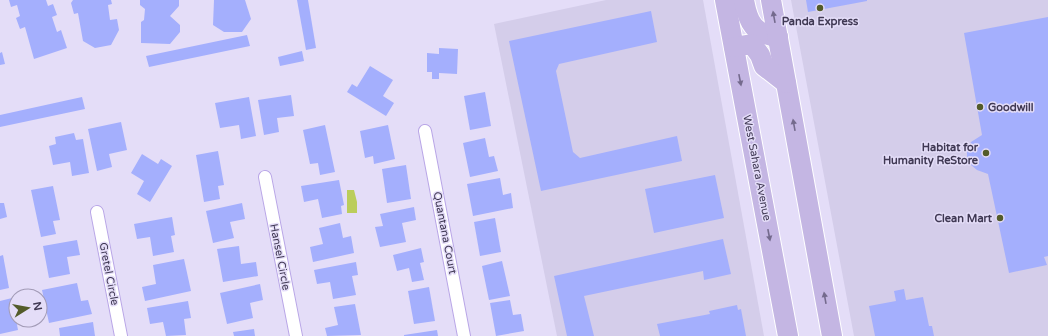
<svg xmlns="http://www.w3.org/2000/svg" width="1048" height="336" font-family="'Varela Round',sans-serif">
	<rect width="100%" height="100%" fill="#e4ddf8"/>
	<g fill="#d4cdea">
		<polygon points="606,0 703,0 764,336 557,336 494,24"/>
		<polygon points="791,0 1048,0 1048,336 854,336"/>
	</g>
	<polygon fill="#bbcd5c" points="347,190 354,190 357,202 357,213 347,213"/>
	<g fill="#a4affd">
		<polygon points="9,0 46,0 48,6 53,4 57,15 52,17 57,32 61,30 67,48 34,59 25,27 20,29 16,18 20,16 17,5 11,7"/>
		<polygon points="73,0 111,0 112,4 108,5 110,20 117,19 119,30 111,45 95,48 83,41 78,13 74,14 71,3"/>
		<polygon points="140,0 179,0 179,6 170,16 180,25 180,32 170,44 141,43 141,22 144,20 145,9 140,5"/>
		<polygon points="214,0 245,0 251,19 242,32 224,32 213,25"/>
		<polygon points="297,0 308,0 316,48 306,50"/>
		<polygon points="806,0 867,0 867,1 808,12"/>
		<polygon points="651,11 657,42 559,64 556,71 573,152 580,158 677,136 682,161 541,191 509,41"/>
		<polygon points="1048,17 1048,256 1044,257 1047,265 1009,273 988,174 977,170 971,165 967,159 967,150 971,142 982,135 964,33"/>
		<polygon points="247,35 250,46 149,67 146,56"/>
		<polygon points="439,48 458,49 457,74 439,73 439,79 432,79 432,72 427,72 427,53 439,54"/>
		<polygon points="302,51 304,61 280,66 278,57"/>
		<polygon points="2,52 5,64 0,65 0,53"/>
		<polygon points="370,66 393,80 383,96 394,103 386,116 347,92 352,84 357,87"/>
		<polygon points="485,92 491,126 470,130 464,96"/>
		<polygon points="291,95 294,116 277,118 279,132 264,135 258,100"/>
		<polygon points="82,97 85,109 0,127 0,115"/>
		<polygon points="249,97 256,136 241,139 239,125 220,128 215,103"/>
		<polygon points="121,122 127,150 109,154 112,167 97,171 88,129"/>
		<polygon points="325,125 335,172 320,175 318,163 310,164 303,130"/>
		<polygon points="388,125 395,159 374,164 373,156 365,158 360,131"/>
		<polygon points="74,133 76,140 83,139 89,173 72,176 70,162 53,165 49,146 56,144 55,137"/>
		<polygon points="485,138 489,157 494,156 498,171 470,177 463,143"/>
		<polygon points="218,151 224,185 218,186 220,199 204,202 196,155"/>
		<polygon points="142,154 158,164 161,159 172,166 150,202 137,194 144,181 131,173"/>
		<polygon points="406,165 411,199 387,203 382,169"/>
		<polygon points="715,175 724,218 654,233 645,189"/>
		<polygon points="500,178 503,195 511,193 513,208 473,216 467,184"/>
		<polygon points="339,180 344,205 341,206 342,214 322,218 318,199 304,202 301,186"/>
		<polygon points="53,186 60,220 53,221 56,234 41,237 31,190"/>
		<polygon points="0,203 4,203 7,217 0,219"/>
		<polygon points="242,203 245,219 230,222 234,238 213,243 206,211"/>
		<polygon points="414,207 416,220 402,223 406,242 380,247 375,227 383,226 380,214"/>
		<polygon points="172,217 175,235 171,236 174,252 153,256 150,237 137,239 134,224"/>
		<polygon points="495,218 501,252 480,256 474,222"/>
		<polygon points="340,223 343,238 351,236 354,253 313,262 310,247 323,244 319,228"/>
		<polygon points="723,239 731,274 704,280 703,271 584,296 594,336 567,336 554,276"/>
		<polygon points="77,240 80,255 67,257 70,274 49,278 43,246"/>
		<polygon points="239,246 241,264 256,262 258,276 223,282 217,249"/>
		<polygon points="421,248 424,262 420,263 424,280 412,282 409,268 397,271 393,255"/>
		<polygon points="3,255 9,288 0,290 0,256"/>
		<polygon points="184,259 191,291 145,301 142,287 156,284 153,265"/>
		<polygon points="502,261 510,296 489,300 482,266"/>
		<polygon points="356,262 358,275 352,276 356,295 333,299 330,282 317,284 314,270"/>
		<polygon points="77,283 81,301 88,300 92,314 49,323 42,290"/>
		<polygon points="260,284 263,300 250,303 253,318 227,324 220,293"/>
		<polygon points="429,287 435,321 414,324 408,291"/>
		<polygon points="904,289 906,300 923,297 929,326 932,326 934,336 875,336 869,306 896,301 894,291"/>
		<polygon points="12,298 18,330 0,334 0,301"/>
		<polygon points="510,300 513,315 521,314 524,331 496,336 490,303"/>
		<polygon points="188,301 191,318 184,319 186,335 166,336 163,322 150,324 147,308"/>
		<polygon points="355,304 361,335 327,336 325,328 338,325 334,307"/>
		<polygon points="737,305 738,310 741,309 746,336 660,336 657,324 710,314 709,311"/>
		<polygon points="93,322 95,336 60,336 59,328"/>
		<polygon points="254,329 255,336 234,336 233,332"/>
		<polygon points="437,330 438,336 404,336 404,335"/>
	</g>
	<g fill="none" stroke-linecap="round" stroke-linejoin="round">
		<g stroke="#b9a6e7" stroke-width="14">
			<g id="street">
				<polyline points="425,131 464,336"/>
				<polyline points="265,177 296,336"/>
				<polyline points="97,212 121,336"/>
			</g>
		</g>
		<g stroke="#fff" stroke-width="22">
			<g id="primary">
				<polyline points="725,0 788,336"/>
				<path d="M 744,0 C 748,23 754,34 778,37"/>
				<polyline points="771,0 832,336"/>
				<polyline points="734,47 752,44 760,55 764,66 786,83"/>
			</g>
		</g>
		<use href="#street" stroke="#fff" stroke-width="12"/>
		<use href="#primary" stroke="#c4b6e3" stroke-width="20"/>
	</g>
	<defs><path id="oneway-solid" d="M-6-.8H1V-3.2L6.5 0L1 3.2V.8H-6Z"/></defs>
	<g fill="#746a8d">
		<use href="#oneway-solid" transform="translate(774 17) rotate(-100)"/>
		<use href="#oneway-solid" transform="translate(740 80) rotate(79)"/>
		<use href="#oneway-solid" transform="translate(794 125) rotate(-100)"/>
		<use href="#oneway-solid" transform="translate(769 235) rotate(79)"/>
		<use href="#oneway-solid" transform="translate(825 298) rotate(-100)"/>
	</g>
	<g fill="#535b2a" stroke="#e4ddf8" stroke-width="1.5">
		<circle cx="820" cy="8" r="4"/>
		<circle cx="980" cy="107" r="4"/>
		<circle cx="986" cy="153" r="4"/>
		<circle cx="1000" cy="218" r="4"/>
	</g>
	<g text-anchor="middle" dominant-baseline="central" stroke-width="3" stroke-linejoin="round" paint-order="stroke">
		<g font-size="11" font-weight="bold" fill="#3f3853" stroke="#e4ddf8" text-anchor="end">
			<text x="820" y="21" text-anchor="middle">Panda Express</text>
			<text x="988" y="107" text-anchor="start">Goodwill</text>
			<text x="978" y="147">Habitat for<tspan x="978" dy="13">Humanity ReStore</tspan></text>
			<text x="992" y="218">Clean Mart</text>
		</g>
		<g font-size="11" fill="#3f3853" stroke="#e4ddf8">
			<text transform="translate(757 168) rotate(79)">West Sahara Avenue</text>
			<text transform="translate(445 233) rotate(79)">Quantana Court</text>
			<text transform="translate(280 257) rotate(79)">Hansel Circle</text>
			<text transform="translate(109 274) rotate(79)">Gretel Circle</text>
		</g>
	</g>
	<g transform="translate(28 308) rotate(79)"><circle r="19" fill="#e4ddf8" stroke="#a29bb6"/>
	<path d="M0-3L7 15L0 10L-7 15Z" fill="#535b2a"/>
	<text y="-6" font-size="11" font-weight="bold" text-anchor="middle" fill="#3f3853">N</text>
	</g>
</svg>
